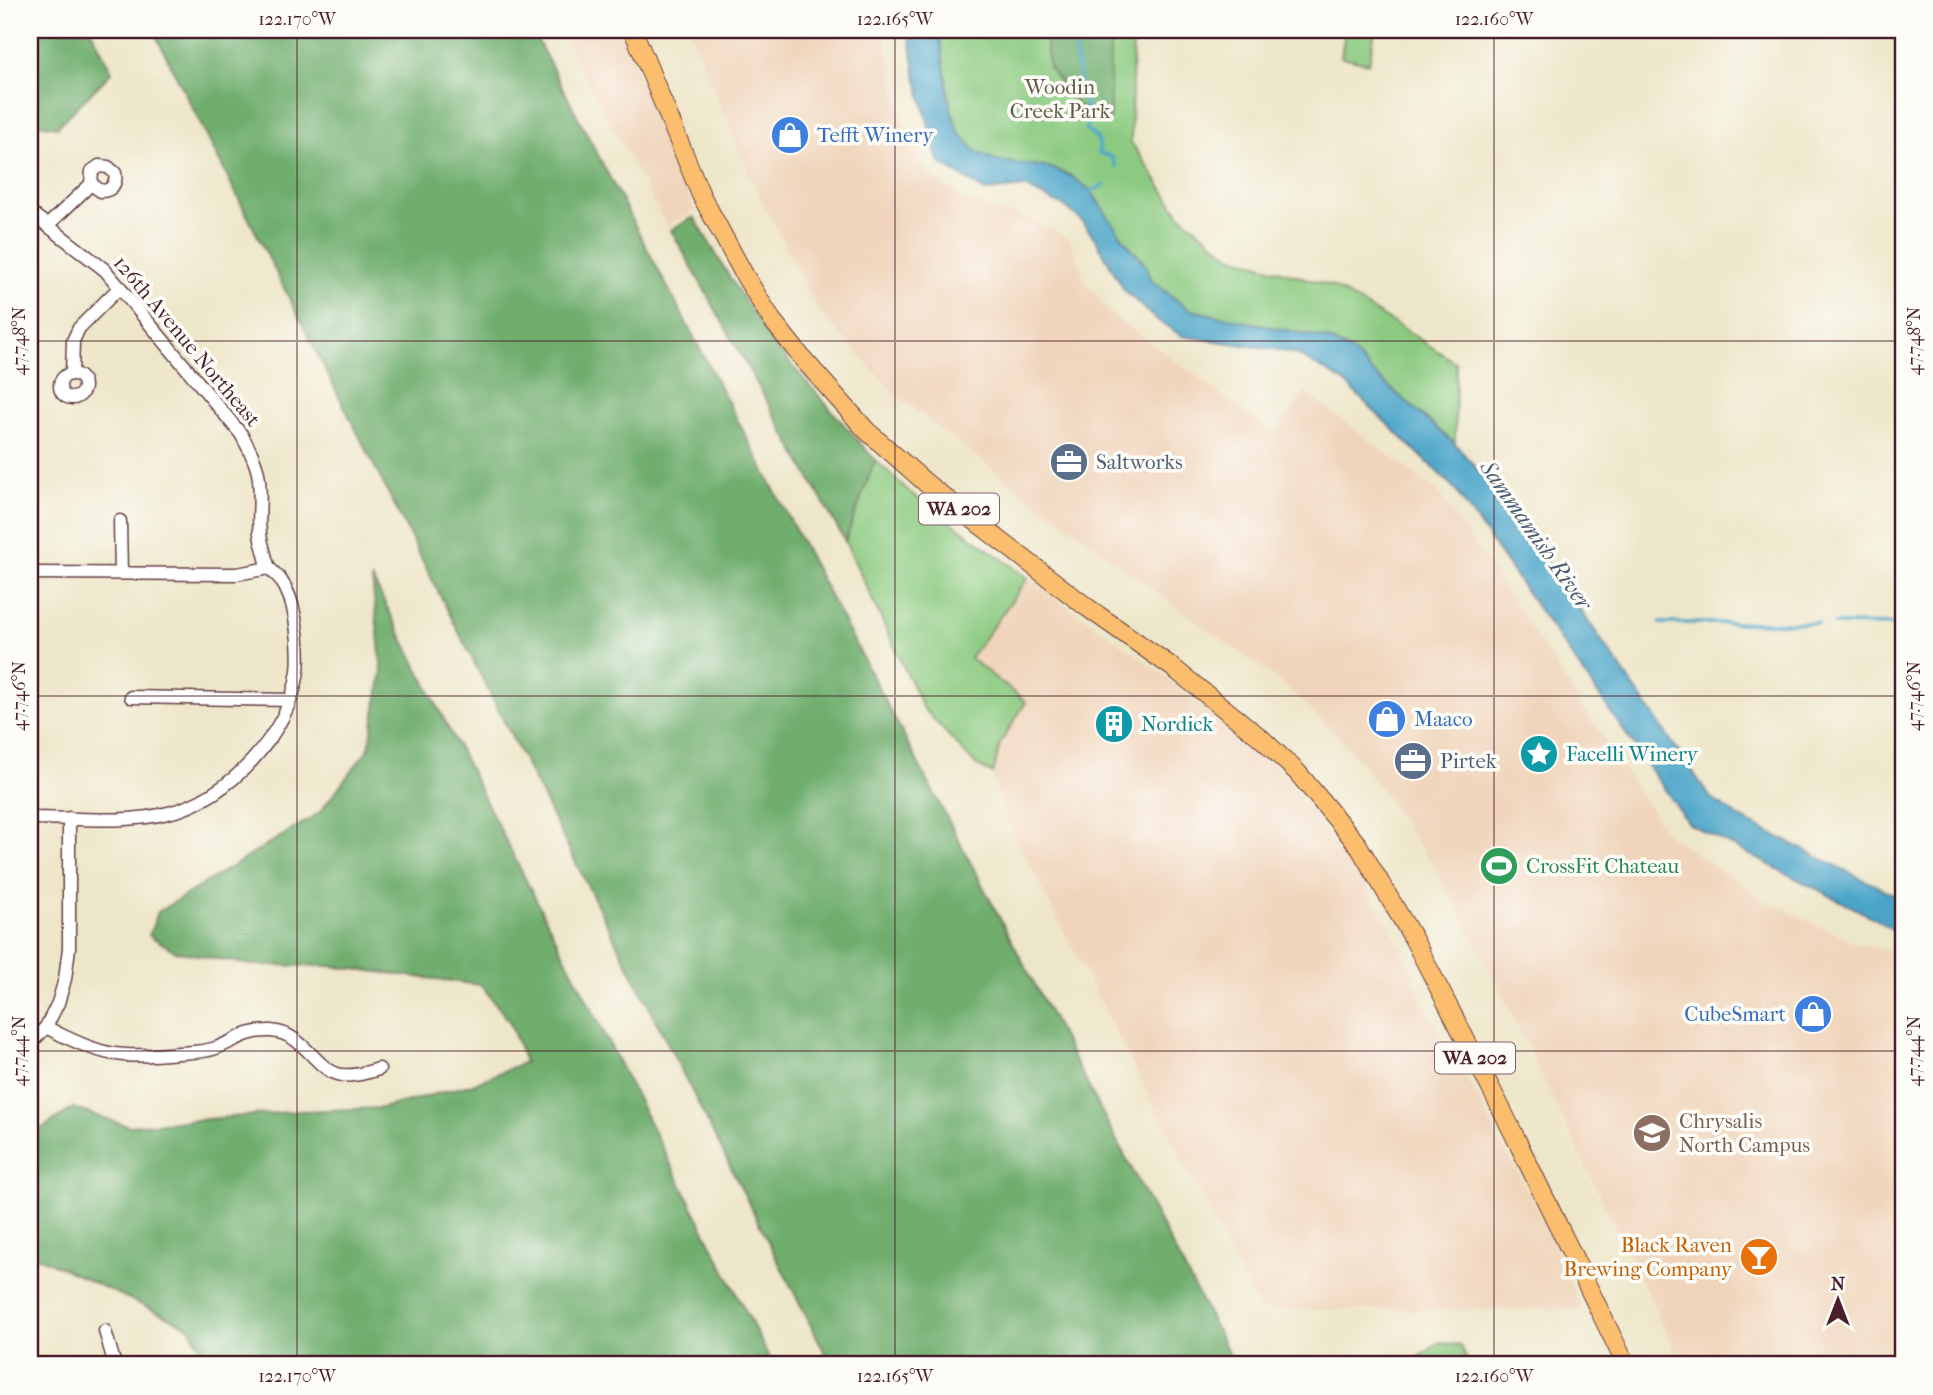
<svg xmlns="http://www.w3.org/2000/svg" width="1933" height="1395" font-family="'IM FELL French Canon',serif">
	<rect width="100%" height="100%" fill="#fdfcf7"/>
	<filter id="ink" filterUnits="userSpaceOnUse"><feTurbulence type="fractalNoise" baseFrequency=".0143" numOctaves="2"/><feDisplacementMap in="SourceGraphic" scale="14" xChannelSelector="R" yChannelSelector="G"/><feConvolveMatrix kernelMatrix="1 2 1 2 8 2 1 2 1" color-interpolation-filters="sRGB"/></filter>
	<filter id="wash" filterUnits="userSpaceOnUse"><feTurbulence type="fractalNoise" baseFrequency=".00686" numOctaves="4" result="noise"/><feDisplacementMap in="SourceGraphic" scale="28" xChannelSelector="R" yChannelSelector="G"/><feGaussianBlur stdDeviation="1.57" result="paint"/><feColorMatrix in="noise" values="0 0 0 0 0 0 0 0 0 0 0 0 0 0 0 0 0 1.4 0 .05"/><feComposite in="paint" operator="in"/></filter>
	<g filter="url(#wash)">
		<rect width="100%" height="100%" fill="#eee6c9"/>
		<g fill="#f0d5bc">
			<polygon points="562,30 621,30 695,211 667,226 571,52"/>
			<polygon points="690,30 883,30 905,133 927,173 966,200 995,210 1031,218 1070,240 1086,282 1110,313 1275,434 1305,392 1437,491 1485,559 1667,834 1765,900 1853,942 1890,951 1903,968 1903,1365 1682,1365 1489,967 1432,863 1365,767 1326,724 1277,679 1156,592 900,399 819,312 751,179"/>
			<polygon points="1028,578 1164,675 1252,745 1289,780 1366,886 1401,949 1427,1011 1450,1053 1480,1101 1496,1135 1546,1223 1583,1310 1259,1310 1000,807 993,774 1000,744 1026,702 970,659"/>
		</g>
		<g fill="#8bca80" stroke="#6a7456" stroke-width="2">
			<polygon points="939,30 1133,30 1131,142 1180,215 1230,256 1332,286 1404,329 1456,363 1455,444 1371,371 1353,352 1328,339 1191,311 1151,281 1145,264 1125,241 1090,190 1069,175 1048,167 997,161 976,152 958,132 949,101"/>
			<polygon points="1345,30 1375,30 1369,63 1341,57"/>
			<polygon points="875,460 912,494 1028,578 970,658 1026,702 1000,744 993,774 976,765 923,708 845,541"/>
			<polygon points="1440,1342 1461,1346 1469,1365 1354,1365 1373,1357 1415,1360"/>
		</g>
		<g fill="#70ae6e" stroke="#5d664c" stroke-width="2">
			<polygon points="30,30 91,30 112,72 57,127 30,123"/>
			<polygon points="153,30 532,30 1235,1365 831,1365"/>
			<polygon points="1044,30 1110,30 1110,120 1078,106 1049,67"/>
			<polygon points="694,217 733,283 775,346 875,460 845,541 671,230"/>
			<polygon points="372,578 773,1365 211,1365 188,1326 36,1256 30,1256 30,1136 73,1108 128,1126 300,1111 382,1108 473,1084 525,1062 509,1021 481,985 330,966 251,965 175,951 149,935 158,912 319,813 369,748 382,672"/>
		</g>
		<polygon fill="#4ca5c9" stroke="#4b627a" stroke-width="2" points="909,30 939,30 949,101 958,132 976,152 997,161 1048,167 1069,175 1090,190 1125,241 1145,264 1151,281 1191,310 1328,339 1353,352 1371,371 1455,444 1504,500 1711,798 1744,820 1903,899 1903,936 1876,919 1689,824 1453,487 1343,381 1298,355 1278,350 1182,336 1154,318 1124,290 1096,240 1081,220 1066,207 1024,187 985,191 938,161 915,72"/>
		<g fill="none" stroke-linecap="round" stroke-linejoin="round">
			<g stroke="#4ca5c9" stroke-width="3.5">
				<path d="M 1073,30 L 1077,67 L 1089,118 L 1085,130 C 1096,136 1101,139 1099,153 L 1112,157 L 1116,167"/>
				<polyline points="1087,193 1104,185"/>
				<polyline points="1660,623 1818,623"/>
				<polyline points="1834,624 1903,625"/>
			</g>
		</g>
	</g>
	<g filter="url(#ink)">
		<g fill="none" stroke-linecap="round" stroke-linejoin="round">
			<g stroke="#633d43" stroke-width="15">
				<g id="street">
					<path d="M 30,212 L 105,270 L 241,434 C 248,447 255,458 258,473 C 263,497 255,523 263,547 C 265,553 266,561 269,567 C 271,571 277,575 280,579 C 288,590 293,605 295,618 C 298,636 300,653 298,671 C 290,732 228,800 168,813 C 124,824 75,818 30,818"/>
					<path d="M 48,225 L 91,184 L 101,191 C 112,191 117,183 115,173 L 108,167 L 99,166 L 92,171 L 91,184"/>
					<polyline points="72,374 73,341 79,328 120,287"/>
					<circle cx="72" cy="386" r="12"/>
					<polyline points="120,521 121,573"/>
					<polyline points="30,573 237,574 269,568"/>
					<polyline points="131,697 290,700"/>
					<path d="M 46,1027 C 100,1056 119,1059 179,1053 C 191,1052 205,1052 216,1048 C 237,1040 247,1030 271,1031 C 305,1033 315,1071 342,1075 C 354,1077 368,1072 379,1069"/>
					<polyline points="30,1044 46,1027 58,1003 65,979 69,948 69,818"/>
					<polyline points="105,1331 115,1365"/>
				</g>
			</g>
			<g stroke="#633d43" stroke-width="20">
				<polyline id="primary" points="633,30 701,195 745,276 772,320 803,359 866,430 927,484 1088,608 1172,667 1261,738 1297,772 1358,845 1413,938 1503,1112 1626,1365"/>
			</g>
			<use href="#street" stroke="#fff" stroke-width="12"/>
			<use href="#primary" stroke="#fabe6e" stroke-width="18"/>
		</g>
	</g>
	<path fill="none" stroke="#4a1f2b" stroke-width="2" stroke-opacity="0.45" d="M 297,30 L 297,1365M 895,30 L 895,1365M 1494,30 L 1494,1365M 30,341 L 1903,341M 30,696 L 1903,696M 30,1051 L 1903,1051"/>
	<defs>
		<g id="shop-disc" transform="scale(2.0125)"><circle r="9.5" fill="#3f7fe0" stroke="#fdfcf7"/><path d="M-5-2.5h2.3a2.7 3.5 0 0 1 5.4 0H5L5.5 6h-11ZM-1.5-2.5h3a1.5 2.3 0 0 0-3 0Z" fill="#fff"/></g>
		<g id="office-disc" transform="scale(2.0125)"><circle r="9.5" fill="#5c6f8a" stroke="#fdfcf7"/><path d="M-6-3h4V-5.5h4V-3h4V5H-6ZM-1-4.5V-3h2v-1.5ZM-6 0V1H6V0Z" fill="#fff"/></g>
		<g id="building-disc" transform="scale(2.0125)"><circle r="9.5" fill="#0f9aa8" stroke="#fdfcf7"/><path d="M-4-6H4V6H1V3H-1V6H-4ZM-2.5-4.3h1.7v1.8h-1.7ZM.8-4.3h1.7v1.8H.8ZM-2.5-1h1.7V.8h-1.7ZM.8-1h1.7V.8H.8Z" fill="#fff"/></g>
		<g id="sight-disc" transform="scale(2.0125)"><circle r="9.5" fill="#0f9aa8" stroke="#fdfcf7"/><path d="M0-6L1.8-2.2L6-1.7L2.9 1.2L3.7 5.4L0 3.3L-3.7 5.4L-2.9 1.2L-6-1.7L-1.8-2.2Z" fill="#fff"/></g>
		<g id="stadium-disc" transform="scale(2.0125)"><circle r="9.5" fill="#2e9e5b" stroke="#fdfcf7"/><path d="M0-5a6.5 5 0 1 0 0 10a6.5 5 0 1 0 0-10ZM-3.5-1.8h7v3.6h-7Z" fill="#fff"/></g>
		<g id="school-disc" transform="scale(2.0125)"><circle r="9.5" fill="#8d6e63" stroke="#fdfcf7"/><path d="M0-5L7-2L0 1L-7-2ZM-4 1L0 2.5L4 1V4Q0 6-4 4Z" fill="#fff"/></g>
		<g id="bar-disc" transform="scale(2.0125)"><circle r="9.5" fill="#e8710a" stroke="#fdfcf7"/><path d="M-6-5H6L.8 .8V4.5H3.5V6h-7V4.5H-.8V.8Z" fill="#fff"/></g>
	</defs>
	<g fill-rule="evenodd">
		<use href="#shop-disc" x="790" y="135"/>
		<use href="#office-disc" x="1069" y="462"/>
		<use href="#shop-disc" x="1387" y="719"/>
		<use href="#building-disc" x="1114" y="724"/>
		<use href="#sight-disc" x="1539" y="754"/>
		<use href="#office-disc" x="1413" y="761"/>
		<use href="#stadium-disc" x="1499" y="866"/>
		<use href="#shop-disc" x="1813" y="1014"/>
		<use href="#school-disc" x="1652" y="1133"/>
		<use href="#bar-disc" x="1759" y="1257"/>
	</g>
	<g text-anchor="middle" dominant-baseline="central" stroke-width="7" stroke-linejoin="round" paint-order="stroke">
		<g fill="#fdfcf7" stroke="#806168" stroke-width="2">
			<rect x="919" y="493.5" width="80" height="31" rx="5"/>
			<rect x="1435" y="1042.5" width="80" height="31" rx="5"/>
		</g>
		<g font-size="19" font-weight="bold" fill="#4a1f2b">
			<text x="959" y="509">WA 202</text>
			<text x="1475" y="1058">WA 202</text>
		</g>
		<g font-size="21" fill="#615b49" stroke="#fdfcf7">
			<text x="1060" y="87">Woodin<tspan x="1060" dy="24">Creek Park</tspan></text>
		</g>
		<g font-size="21" fill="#366cbe" stroke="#fdfcf7" text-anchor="start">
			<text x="817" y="135">Tefft Winery</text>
			<text x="1414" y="719">Maaco</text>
			<text x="1786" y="1014" text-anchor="end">CubeSmart</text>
		</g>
		<g font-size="21" fill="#4a1f2b" stroke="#fdfcf7">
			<text transform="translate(187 341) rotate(50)">126th Avenue Northeast</text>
		</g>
		<g font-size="21" fill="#4e5e75" stroke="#fdfcf7" text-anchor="start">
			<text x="1096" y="462">Saltworks</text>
			<text x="1440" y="761">Pirtek</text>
		</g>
		<g font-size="21" fill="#0d838f" stroke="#fdfcf7" text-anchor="start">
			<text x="1141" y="724">Nordick</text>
			<text x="1566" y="754">Facelli Winery</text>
		</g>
		<g font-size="21" fill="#27864d" stroke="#fdfcf7" text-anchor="start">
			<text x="1526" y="866">CrossFit Chateau</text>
		</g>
		<g font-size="21" fill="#785e54" stroke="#fdfcf7" text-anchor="start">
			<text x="1679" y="1121">Chrysalis<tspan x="1679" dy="24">North Campus</tspan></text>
		</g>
		<g font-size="21" fill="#c56008" stroke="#fdfcf7" text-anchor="end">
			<text x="1732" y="1245">Black Raven<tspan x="1732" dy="24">Brewing Company</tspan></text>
		</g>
		<g font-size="23" font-style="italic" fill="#4b5b72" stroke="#fdfcf7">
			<text transform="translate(1536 535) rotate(55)">Sammamish River</text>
		</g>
	</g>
	<rect width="1933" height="1395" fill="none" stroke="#fdfcf7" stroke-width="77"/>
	<g transform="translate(1838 1300)" stroke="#fdfcf7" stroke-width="5" paint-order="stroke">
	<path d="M0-5L12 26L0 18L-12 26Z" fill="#4a1f2b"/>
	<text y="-10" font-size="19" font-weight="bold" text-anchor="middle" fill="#4a1f2b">N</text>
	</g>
	<rect x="38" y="38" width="1857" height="1318" fill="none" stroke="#4a1f2b" stroke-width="2.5"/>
	<g font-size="18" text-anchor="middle" fill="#4a1f2b">
		<text x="297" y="25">122.170°W</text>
		<text x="895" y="25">122.165°W</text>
		<text x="1494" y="25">122.160°W</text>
		<text transform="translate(19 341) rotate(-90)" y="6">47.748°N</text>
		<text transform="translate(1914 341) rotate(-90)" y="6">47.748°N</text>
		<text transform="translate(19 696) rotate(-90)" y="6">47.746°N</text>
		<text transform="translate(1914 696) rotate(-90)" y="6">47.746°N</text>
		<text transform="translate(19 1051) rotate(-90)" y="6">47.744°N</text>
		<text transform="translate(1914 1051) rotate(-90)" y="6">47.744°N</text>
		<text x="297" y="1382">122.170°W</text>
		<text x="895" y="1382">122.165°W</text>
		<text x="1494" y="1382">122.160°W</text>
	</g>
</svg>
